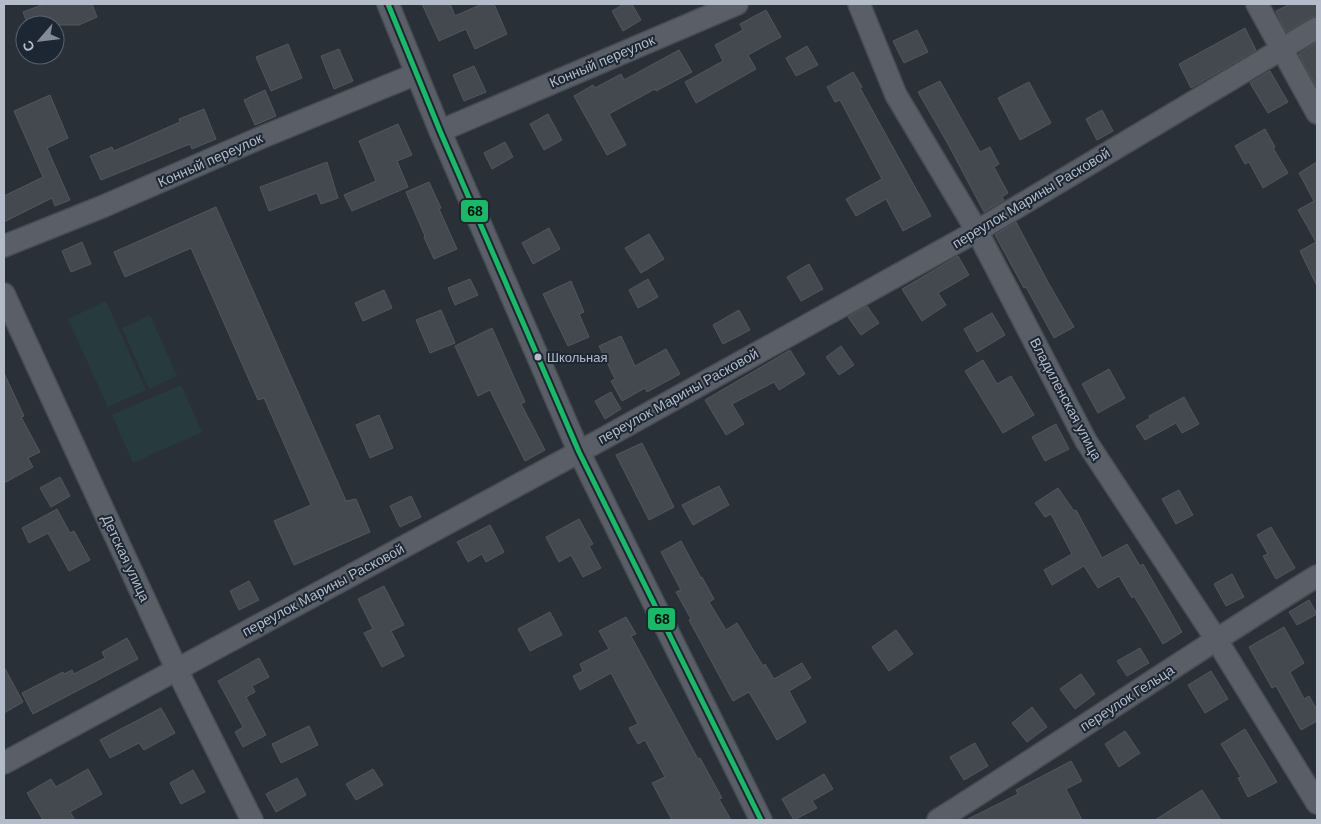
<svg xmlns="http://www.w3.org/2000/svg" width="1321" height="824" font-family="Arial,sans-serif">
	<rect width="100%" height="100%" fill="#2a3038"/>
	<g fill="#273a3e">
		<polygon points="106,301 146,390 108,407 68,319"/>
		<polygon points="150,315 177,376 149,389 122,328"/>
		<polygon points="181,385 202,432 133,463 112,415"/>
	</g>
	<g fill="#444950" stroke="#52575f">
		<polygon points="44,4 92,4 97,17 79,25 28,25 23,12"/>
		<polygon points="422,4 450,4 455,16 482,4 494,4 507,34 475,49 466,29 439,41"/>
		<polygon points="624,4 632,4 641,20 623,31 612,11"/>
		<polygon points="1290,4 1317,4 1317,16 1311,17 1286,32 1276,11"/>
		<polygon points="766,10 781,37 748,55 756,69 696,103 685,82 723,61 715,45 743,30 740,24"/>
		<polygon points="1245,28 1256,50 1191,88 1179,64"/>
		<polygon points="917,30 928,52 904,63 893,41"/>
		<polygon points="1317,42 1317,88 1299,54"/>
		<polygon points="288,44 302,78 271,91 256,57"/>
		<polygon points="807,46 818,65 796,76 786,58"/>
		<polygon points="339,49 353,81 334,89 321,56"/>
		<polygon points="679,50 692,72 656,91 655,89 609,114 626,145 607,155 574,96 593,85 595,88 621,74 624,80"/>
		<polygon points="474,66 486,92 464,101 453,75"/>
		<polygon points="1270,71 1288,102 1268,113 1250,83"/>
		<polygon points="853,72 862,87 860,88 931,216 903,231 886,199 856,216 846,199 882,179 840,100 835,102 827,87"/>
		<polygon points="940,81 980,152 990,147 999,164 994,167 1008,193 1002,197 1004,200 984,212 948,144 918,92"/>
		<polygon points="1029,82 1051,123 1020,140 998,98"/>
		<polygon points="265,90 276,116 255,125 244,100"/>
		<polygon points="50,95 68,138 47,148 70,200 55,206 52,198 4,222 4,196 43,177 14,111"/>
		<polygon points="204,109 216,139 192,149 190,144 101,180 90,156 112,147 114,151 180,122 179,119"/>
		<polygon points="1102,110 1113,131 1097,140 1086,119"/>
		<polygon points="548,114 562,140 544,150 530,124"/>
		<polygon points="398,124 412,155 397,161 408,187 352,211 344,195 376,181 359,141"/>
		<polygon points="1265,129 1275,147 1273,148 1288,173 1263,188 1249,162 1245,164 1235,146"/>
		<polygon points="505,142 513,157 492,169 484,153"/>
		<polygon points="327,162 338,198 321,204 317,193 269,211 260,187"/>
		<polygon points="1317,162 1317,286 1300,251 1316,242 1298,210 1314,201 1299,173"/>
		<polygon points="429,182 441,208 439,209 457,249 434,259 424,237 425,236 406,192"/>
		<polygon points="216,207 346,501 356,499 370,532 294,565 274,521 311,505 264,398 258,400 191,248 125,277 114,252"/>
		<polygon points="1016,222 1049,284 1074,327 1054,338 1026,287 1024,288 995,235"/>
		<polygon points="549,228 560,249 533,264 522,243"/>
		<polygon points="649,234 664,259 641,273 625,248"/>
		<polygon points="82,242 91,264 71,272 62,251"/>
		<polygon points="958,256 969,275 938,293 946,305 922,321 902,289"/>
		<polygon points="809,264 823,289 801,301 787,277"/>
		<polygon points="470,279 478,295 455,305 448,288"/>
		<polygon points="648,279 658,297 638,308 629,290"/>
		<polygon points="571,281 584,312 579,314 589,337 568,346 543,294"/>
		<polygon points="384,290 392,308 363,321 355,303"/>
		<polygon points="867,306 879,323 861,335 848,317"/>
		<polygon points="441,310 455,343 430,353 416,320"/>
		<polygon points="739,310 750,330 723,344 713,325"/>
		<polygon points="992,313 1005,335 977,352 964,329"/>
		<polygon points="492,328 525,402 521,404 545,450 525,461 490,390 478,396 455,346"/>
		<polygon points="621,336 635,366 666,349 680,374 647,392 645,388 622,401 611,381 615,379 599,346"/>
		<polygon points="841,346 854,365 839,375 826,357"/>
		<polygon points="790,350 805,374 779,390 774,382 732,404 744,424 726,435 705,400"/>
		<polygon points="983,360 997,384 1011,376 1034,415 1003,433 965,371"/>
		<polygon points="1109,369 1125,398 1098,413 1082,384"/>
		<polygon points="4,373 24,416 21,417 40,452 28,458 33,467 4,483"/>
		<polygon points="611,392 621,409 605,419 595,401"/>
		<polygon points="1184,397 1199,424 1182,433 1176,423 1145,440 1136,426 1150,418 1149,416"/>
		<polygon points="379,415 393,448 370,458 356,425"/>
		<polygon points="1056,424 1069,449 1045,461 1032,437"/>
		<polygon points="642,443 674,507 649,520 616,455"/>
		<polygon points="60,477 70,496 51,507 40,488"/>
		<polygon points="719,486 729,505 693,525 682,505"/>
		<polygon points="1058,488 1074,511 1076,510 1102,558 1127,544 1140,566 1143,564 1182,632 1163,644 1134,596 1132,598 1119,576 1098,588 1084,566 1052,585 1044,570 1072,554 1051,514 1045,517 1035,503"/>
		<polygon points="1179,490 1193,515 1176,524 1162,499"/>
		<polygon points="411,496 421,517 400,527 390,506"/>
		<polygon points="57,509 70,533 74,531 90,560 69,571 48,533 29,543 22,528"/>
		<polygon points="579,519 593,544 589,546 601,568 583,577 571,555 559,562 546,537"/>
		<polygon points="490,525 504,552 486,562 482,554 468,562 457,542"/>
		<polygon points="1271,527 1295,568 1276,579 1263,556 1268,554 1257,535"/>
		<polygon points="681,541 701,578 702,577 714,599 709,602 726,630 737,623 763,666 765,664 774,679 802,663 811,678 789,691 806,722 777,740 749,692 733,701 689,620 691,619 676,592 681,590 661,552"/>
		<polygon points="1232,574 1244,597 1226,606 1214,584"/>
		<polygon points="249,581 259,600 239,610 230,591"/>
		<polygon points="384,586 404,625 391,631 404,656 382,667 364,633 373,629 358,599"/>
		<polygon points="1309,600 1317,614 1297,625 1289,612"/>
		<polygon points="550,612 562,635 530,651 518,629"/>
		<polygon points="626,617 636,634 631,636 698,759 700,758 722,798 719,799 731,820 672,820 652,783 665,777 645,740 638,744 629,728 638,724 611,673 580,690 573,676 583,671 580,664 609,649 599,631"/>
		<polygon points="1284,627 1304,663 1290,672 1304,699 1309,696 1317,710 1317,721 1301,730 1276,686 1272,688 1249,647"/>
		<polygon points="896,630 913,654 889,671 872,647"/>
		<polygon points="127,638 138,659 33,714 22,693 63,672 64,674 72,670 74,674 105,658 102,652"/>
		<polygon points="1140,648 1149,663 1127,676 1117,661"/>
		<polygon points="259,658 269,677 252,686 255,692 246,697 266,735 243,747 235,732 243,727 218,681"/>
		<polygon points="4,667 23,702 4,713"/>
		<polygon points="1211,671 1228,699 1205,713 1188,685"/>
		<polygon points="1081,674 1095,694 1075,709 1060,689"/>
		<polygon points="1032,707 1047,727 1027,742 1012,723"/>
		<polygon points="161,708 175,733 144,750 139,743 110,758 100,740"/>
		<polygon points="309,726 318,745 281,763 272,744"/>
		<polygon points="1245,729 1277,782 1248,797 1238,778 1241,777 1221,744"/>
		<polygon points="1125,731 1140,753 1119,767 1105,744"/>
		<polygon points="975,743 988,766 964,780 950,757"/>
		<polygon points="1071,761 1082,781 1066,789 1082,820 966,820 1018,794 1016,790"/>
		<polygon points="88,769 102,794 70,812 75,820 43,820 27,793 51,779 56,787"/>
		<polygon points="373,769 383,785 356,800 346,784"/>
		<polygon points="193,770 205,792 181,804 170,783"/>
		<polygon points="824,774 833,789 812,801 817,808 794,820 782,799"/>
		<polygon points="297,778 306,795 276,812 266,794"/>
		<polygon points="1202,790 1221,820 1155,820"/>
	</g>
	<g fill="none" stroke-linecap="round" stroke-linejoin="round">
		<g stroke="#484c53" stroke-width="24">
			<g id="minor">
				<polyline points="388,4 440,131 579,452 761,820"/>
				<polyline points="859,4 896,95 977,231 1086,441 1216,639 1317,803"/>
				<polyline points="1257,4 1317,113"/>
				<polyline points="440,131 737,4"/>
				<polyline points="4,246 104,206 260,138 416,74"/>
				<polyline points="4,294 177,670 252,820"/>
				<polyline points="4,763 579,452 977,231 1317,28"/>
				<path d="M 938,820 C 1065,740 1189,655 1317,576"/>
			</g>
		</g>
		<use href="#minor" stroke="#5a5e66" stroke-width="21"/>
		<g stroke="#1d2633" stroke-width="9">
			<polyline id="bus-1" points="388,4 440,131 579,452 761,820"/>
		</g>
		<use href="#bus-1" stroke="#1ab867" stroke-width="5"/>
	</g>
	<circle fill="#b4bcc9" stroke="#1d2633" stroke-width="2" cx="538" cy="357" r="4.5"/>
	<g text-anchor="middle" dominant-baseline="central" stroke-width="4" stroke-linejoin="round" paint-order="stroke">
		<g font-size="13" fill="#b4bcc9" stroke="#1d2633" text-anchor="start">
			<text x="547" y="357">Школьная</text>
		</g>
		<g font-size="14" fill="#b4bcc9" stroke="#1d2633">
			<text transform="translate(602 61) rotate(-23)">Конный переулок</text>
			<text transform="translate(210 160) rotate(-24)">Конный переулок</text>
			<text transform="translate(1031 198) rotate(-31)">переулок Марины Расковой</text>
			<text transform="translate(678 396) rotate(-29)">переулок Марины Расковой</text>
			<text transform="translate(1066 399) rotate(62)">Владиленская улица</text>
			<text transform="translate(126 558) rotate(65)">Детская улица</text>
			<text transform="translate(323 590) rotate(-28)">переулок Марины Расковой</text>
			<text transform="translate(1127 698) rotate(-33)">переулок Гельца</text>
		</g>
	</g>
	<g stroke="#1d2633" stroke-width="2">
		<rect x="460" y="199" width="29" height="24" rx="5" fill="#1ab867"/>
		<rect x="647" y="607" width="29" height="24" rx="5" fill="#1ab867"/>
	</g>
	<g font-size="14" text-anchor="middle" font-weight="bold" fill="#111">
		<text x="475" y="216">68</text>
		<text x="662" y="624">68</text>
	</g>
	<rect width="1321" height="824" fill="none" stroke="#b4bcc9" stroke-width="10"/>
	<g transform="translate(40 40) rotate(242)"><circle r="24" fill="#1d2633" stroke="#59626f"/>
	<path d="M0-4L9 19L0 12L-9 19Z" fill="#848b96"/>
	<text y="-8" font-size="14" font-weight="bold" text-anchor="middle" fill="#b4bcc9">С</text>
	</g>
</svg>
